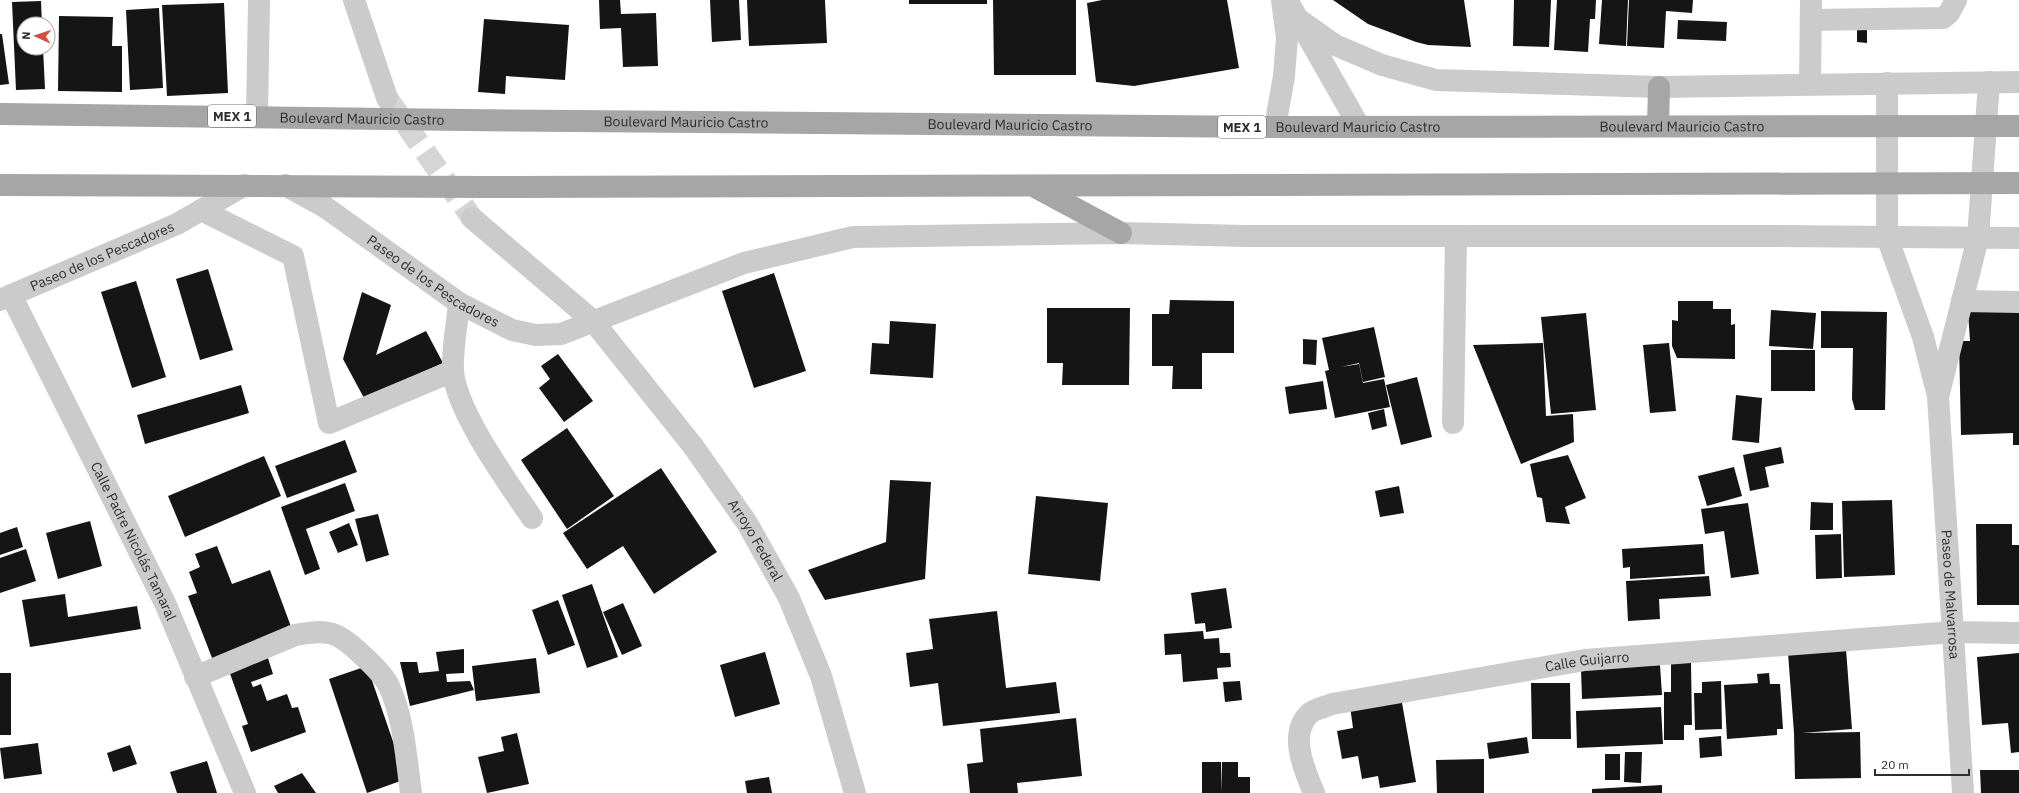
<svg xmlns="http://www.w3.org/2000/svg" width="2019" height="793" font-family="'IBM Plex Sans',sans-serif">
	<rect width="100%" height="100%" fill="#fff"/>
	<g fill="#151515">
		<polygon points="599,0 620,0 621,14 656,13 658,66 623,67 621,28 600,29"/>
		<polygon points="710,0 739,0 741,40 712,42"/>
		<polygon points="747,0 825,0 827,43 749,46"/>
		<rect x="909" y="0" width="78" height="4"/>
		<polygon points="993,0 1076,0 1076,75 994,75"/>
		<polygon points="1102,0 1227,0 1239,68 1134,86 1096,82 1087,3"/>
		<polygon points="1333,0 1464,0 1471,47 1428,45 1416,42 1368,24"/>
		<polygon points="1514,0 1551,0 1549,47 1513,46"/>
		<polygon points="1557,0 1596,0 1595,19 1590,19 1588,52 1554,50"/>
		<polygon points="1602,0 1628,0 1626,46 1599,44"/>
		<polygon points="1629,0 1693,0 1692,13 1666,11 1664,48 1627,46"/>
		<polygon points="41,1 42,24 24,24 24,48 43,48 45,89 16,90 12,2"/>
		<polygon points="224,3 228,93 167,96 162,5"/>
		<polygon points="159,8 163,88 130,90 126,10"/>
		<polygon points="59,16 113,17 112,46 122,46 122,92 58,91"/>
		<polygon points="484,19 569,25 565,80 506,76 505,94 478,92"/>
		<polygon points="1678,20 1727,22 1726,41 1677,39"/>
		<polygon points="1857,28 1867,29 1867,43 1857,42"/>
		<polygon points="0,34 2,34 9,84 0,85"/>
		<polygon points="208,269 233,350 200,360 176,279"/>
		<polygon points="774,273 806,371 754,388 722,291"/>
		<polygon points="136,281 166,377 132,388 101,292"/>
		<polygon points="362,292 391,305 376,355 426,331 443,363 364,398 343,359"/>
		<polygon points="1170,300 1234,301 1234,353 1202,353 1202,389 1172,389 1173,366 1152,366 1152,314 1169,314"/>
		<polygon points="1678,301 1713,301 1713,309 1731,309 1731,325 1735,324 1735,359 1677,358 1672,346 1672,320 1678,321"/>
		<polygon points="1047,308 1130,308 1129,385 1062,385 1063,363 1047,363"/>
		<polygon points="1771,310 1816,313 1813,349 1769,346"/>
		<polygon points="1821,311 1887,312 1885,410 1855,410 1852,399 1853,348 1821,348"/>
		<polygon points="2019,311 2019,445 2013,445 2013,433 1961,435 1959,341 1970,341 1968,312"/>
		<polygon points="1586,313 1596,410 1551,414 1541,317"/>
		<polygon points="890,321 936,324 933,378 870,374 872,343 889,344"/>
		<polygon points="1374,327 1385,377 1363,382 1359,363 1341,367 1359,364 1363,383 1384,379 1390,407 1335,418 1325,371 1329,370 1322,338"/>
		<polygon points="1303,339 1317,340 1316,365 1303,364"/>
		<polygon points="1543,343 1546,416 1573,414 1574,442 1521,464 1473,345"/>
		<polygon points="1669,343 1676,411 1650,413 1643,345"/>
		<rect x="1771" y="350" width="44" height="41"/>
		<polygon points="558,354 593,401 564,422 539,388 550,379 541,366"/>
		<polygon points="1417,377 1432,437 1401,445 1386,385"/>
		<polygon points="1323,381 1327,409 1289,414 1285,387"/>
		<polygon points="241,385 249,413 145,444 137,415"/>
		<polygon points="1736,395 1762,398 1759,443 1732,440"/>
		<polygon points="1384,409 1387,426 1372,430 1368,413"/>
		<polygon points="567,428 614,496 567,529 521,460"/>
		<polygon points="345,440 357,472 287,498 275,466"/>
		<polygon points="1781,447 1784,463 1765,467 1769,487 1750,491 1743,455"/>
		<polygon points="1568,455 1586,498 1565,507 1570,524 1546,522 1542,498 1537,497 1530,464"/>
		<polygon points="264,456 281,496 185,537 168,496"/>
		<polygon points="1734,467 1742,496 1707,506 1698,476"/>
		<polygon points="661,468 717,552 654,594 623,546 587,569 563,533"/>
		<polygon points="890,480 931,482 925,579 825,600 808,570 886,542"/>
		<polygon points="345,483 355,511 306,529 320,569 305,575 281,507"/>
		<polygon points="1399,486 1404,513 1380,517 1375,491"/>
		<polygon points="1036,496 1108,503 1100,581 1028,574"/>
		<polygon points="1892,500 1895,575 1844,577 1842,501"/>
		<polygon points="1811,502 1833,503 1833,530 1810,530"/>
		<polygon points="1748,503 1759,574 1731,578 1724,531 1705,534 1701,509"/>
		<polygon points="378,514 389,555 366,562 355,519"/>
		<polygon points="90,521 102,566 58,579 46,533"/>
		<polygon points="349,523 358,545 338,553 329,532"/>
		<polygon points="1976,524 2012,524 2012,545 2019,545 2019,605 1977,605"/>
		<polygon points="17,527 23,547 0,555 0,533"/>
		<polygon points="1841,534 1842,578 1816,579 1815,535"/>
		<polygon points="1703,544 1705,574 1630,579 1630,567 1623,568 1622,549"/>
		<polygon points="217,546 232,584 270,570 293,632 214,663 188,596 197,593 189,572 200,567 195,554"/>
		<polygon points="26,549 36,581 0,593 0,558"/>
		<polygon points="1709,576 1711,596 1659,599 1660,619 1628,621 1626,581"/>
		<polygon points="592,584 618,657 587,668 562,595"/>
		<polygon points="1226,588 1232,628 1206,632 1205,623 1195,624 1191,593"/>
		<polygon points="65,594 68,617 137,606 141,629 30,647 22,600"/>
		<polygon points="558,600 575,645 548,655 532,610"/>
		<polygon points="623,603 642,646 622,655 603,612"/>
		<polygon points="997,611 1006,688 1056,682 1060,713 943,726 938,683 910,687 906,653 933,649 929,619"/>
		<polygon points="1203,631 1204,639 1219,638 1220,653 1230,653 1231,667 1217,668 1218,679 1183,682 1181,654 1165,655 1164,634"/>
		<polygon points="464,649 464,673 446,674 447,682 470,681 474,690 410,706 400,662 417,662 419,673 439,671 436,652"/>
		<polygon points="1846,649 1852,729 1802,733 1860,732 1861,778 1795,779 1794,733 1788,653"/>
		<polygon points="765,652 780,704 735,717 720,665"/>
		<polygon points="2019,653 2019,752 2011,753 2008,723 1982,725 1977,657"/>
		<polygon points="267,655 273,674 251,682 253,687 261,684 267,701 287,694 292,708 298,707 306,732 251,752 242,726 248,724 228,668"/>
		<polygon points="536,658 540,693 476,701 472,666"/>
		<polygon points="1671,663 1691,663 1692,725 1684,725 1684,740 1664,740 1664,692 1671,692"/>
		<polygon points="1660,665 1662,695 1582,699 1581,669"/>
		<polygon points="367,666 406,779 367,793 329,679"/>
		<rect x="0" y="673" width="11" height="62"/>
		<polygon points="1769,673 1770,684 1780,684 1783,729 1777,729 1777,735 1727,739 1724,685 1758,683 1757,674"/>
		<polygon points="1240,681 1242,700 1225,702 1223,682"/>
		<polygon points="1721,681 1722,729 1695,730 1694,693 1702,693 1702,682"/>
		<polygon points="1531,683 1570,683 1571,739 1532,739"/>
		<polygon points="1401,697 1416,782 1380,788 1378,776 1362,779 1358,756 1342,759 1337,731 1353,728 1350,706"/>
		<polygon points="1661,707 1663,744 1577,748 1576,711"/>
		<polygon points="1076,718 1082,776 1017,783 1018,793 970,793 967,764 983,762 980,729"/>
		<polygon points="517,733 529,784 487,793 478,757 504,751 501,737"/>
		<polygon points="1721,736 1722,756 1700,758 1699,738"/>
		<polygon points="1527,737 1529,753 1489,759 1487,743"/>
		<polygon points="38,743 42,774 4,779 0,748"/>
		<polygon points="130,745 137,764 113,772 107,753"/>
		<polygon points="1625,752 1642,752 1641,783 1624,782"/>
		<rect x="1605" y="754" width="15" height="26"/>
		<polygon points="1484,759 1484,793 1437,793 1436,760"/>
		<polygon points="207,761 217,793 177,793 170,772"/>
		<rect x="1202" y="762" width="19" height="31"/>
		<polygon points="1222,762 1238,762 1238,777 1250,777 1250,793 1221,793"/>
		<polygon points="1980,770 2019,770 2019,793 1981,793"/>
		<polygon points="302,773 316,793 278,793 274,786"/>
		<polygon points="769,777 772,793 747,793 745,781"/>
		<polygon points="1662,785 1662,793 1592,793 1592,789"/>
	</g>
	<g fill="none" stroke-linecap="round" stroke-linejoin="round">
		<polyline stroke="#d5d5d5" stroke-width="22" stroke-dasharray="22 11" stroke-linecap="butt" points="387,98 472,218"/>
		<g stroke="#cbcbcb" stroke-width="22">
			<polyline points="354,0 387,98"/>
			<polyline points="1287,0 1359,126"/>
			<polyline points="1298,19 1335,45 1382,65 1436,80 1659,87 2019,82"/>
			<polyline points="1811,20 1943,18 1949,13 1956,0"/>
			<polyline points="1810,83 1811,0"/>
			<path id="s1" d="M 1887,83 L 1887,237 L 1923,337 L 1938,396 L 1963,793"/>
			<polyline points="257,116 259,0"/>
			<polyline points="1275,127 1284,76 1287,38 1282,0"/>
			<path id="s2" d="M 285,185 L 325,207 L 459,303 L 512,330 L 536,335 L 561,334 L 744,263 L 853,237 L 1121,233 L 1245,236 L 1777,236 L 2019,238"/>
			<polyline points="201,210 293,256 329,423 453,371"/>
			<path id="s3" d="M 472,218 L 593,321 L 693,446 L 747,523 L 789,598 L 821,676 L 855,793"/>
			<path id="s4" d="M 11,295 L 165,603 L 245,793"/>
			<path id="s5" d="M 0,300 L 177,224 L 245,185"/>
			<polyline points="1962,301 2019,302"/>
			<path d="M 459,303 C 457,325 452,349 453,370 C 455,410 509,484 532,518"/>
			<polyline points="1939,393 1978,238 1989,82"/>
			<polyline points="1453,423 1456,236"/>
			<path d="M 195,677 L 295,635 C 328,629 337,631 361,654 C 371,663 383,674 389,686 C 404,719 406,757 411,793"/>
			<path id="s6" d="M 1314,793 C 1305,771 1288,735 1309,714 C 1314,709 1325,707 1332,704 L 1585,660 L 1954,632 L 2019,633"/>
		</g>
		<g stroke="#a6a6a6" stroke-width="22">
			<path id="s7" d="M 0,114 L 464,120 L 1275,127 L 2019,126"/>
			<polyline points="1658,126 1659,87"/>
			<polyline points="0,185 487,187 2019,183"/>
			<polyline points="1037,188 1121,233"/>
		</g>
	</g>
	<g text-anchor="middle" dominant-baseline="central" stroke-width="4" stroke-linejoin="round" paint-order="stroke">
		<g fill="#fff" stroke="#6d6d6d" stroke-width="1">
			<rect x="208" y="105" width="48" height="22" rx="3"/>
			<rect x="1218" y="116" width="48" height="22" rx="3"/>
		</g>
		<g font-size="13" font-weight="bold" fill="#2e2e2e">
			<text x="232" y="116">MEX 1</text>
			<text x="1242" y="127">MEX 1</text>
		</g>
		<g font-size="14" fill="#2e2e2e" stroke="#fff">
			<text stroke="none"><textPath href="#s7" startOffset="362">Boulevard Mauricio Castro</textPath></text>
			<text stroke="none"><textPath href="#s7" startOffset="686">Boulevard Mauricio Castro</textPath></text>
			<text stroke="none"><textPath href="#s7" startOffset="1010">Boulevard Mauricio Castro</textPath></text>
			<text stroke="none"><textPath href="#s7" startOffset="1358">Boulevard Mauricio Castro</textPath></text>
			<text stroke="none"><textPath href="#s7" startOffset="1682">Boulevard Mauricio Castro</textPath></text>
			<text stroke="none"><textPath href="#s5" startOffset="111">Paseo de los Pescadores</textPath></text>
			<text stroke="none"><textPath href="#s2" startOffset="177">Paseo de los Pescadores</textPath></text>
			<text stroke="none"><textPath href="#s3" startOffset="432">Arroyo Federal</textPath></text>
			<text stroke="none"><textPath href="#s4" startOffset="275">Calle Padre Nicolás Tamaral</textPath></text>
			<text stroke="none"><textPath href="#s1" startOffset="520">Paseo de Malvarrosa</textPath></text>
			<text stroke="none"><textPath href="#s6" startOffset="368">Calle Guijarro</textPath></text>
		</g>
	</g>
	<g transform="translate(36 36) rotate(273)"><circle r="19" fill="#ffffff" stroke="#ababab"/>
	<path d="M0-3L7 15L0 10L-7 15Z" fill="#cf4f46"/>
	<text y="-6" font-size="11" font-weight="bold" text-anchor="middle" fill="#2e2e2e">N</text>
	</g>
	<path d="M1875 769v6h94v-6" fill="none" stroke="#2e2e2e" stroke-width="2"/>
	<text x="1881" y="769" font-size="12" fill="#2e2e2e" stroke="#ffffff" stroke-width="3" paint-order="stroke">20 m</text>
</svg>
